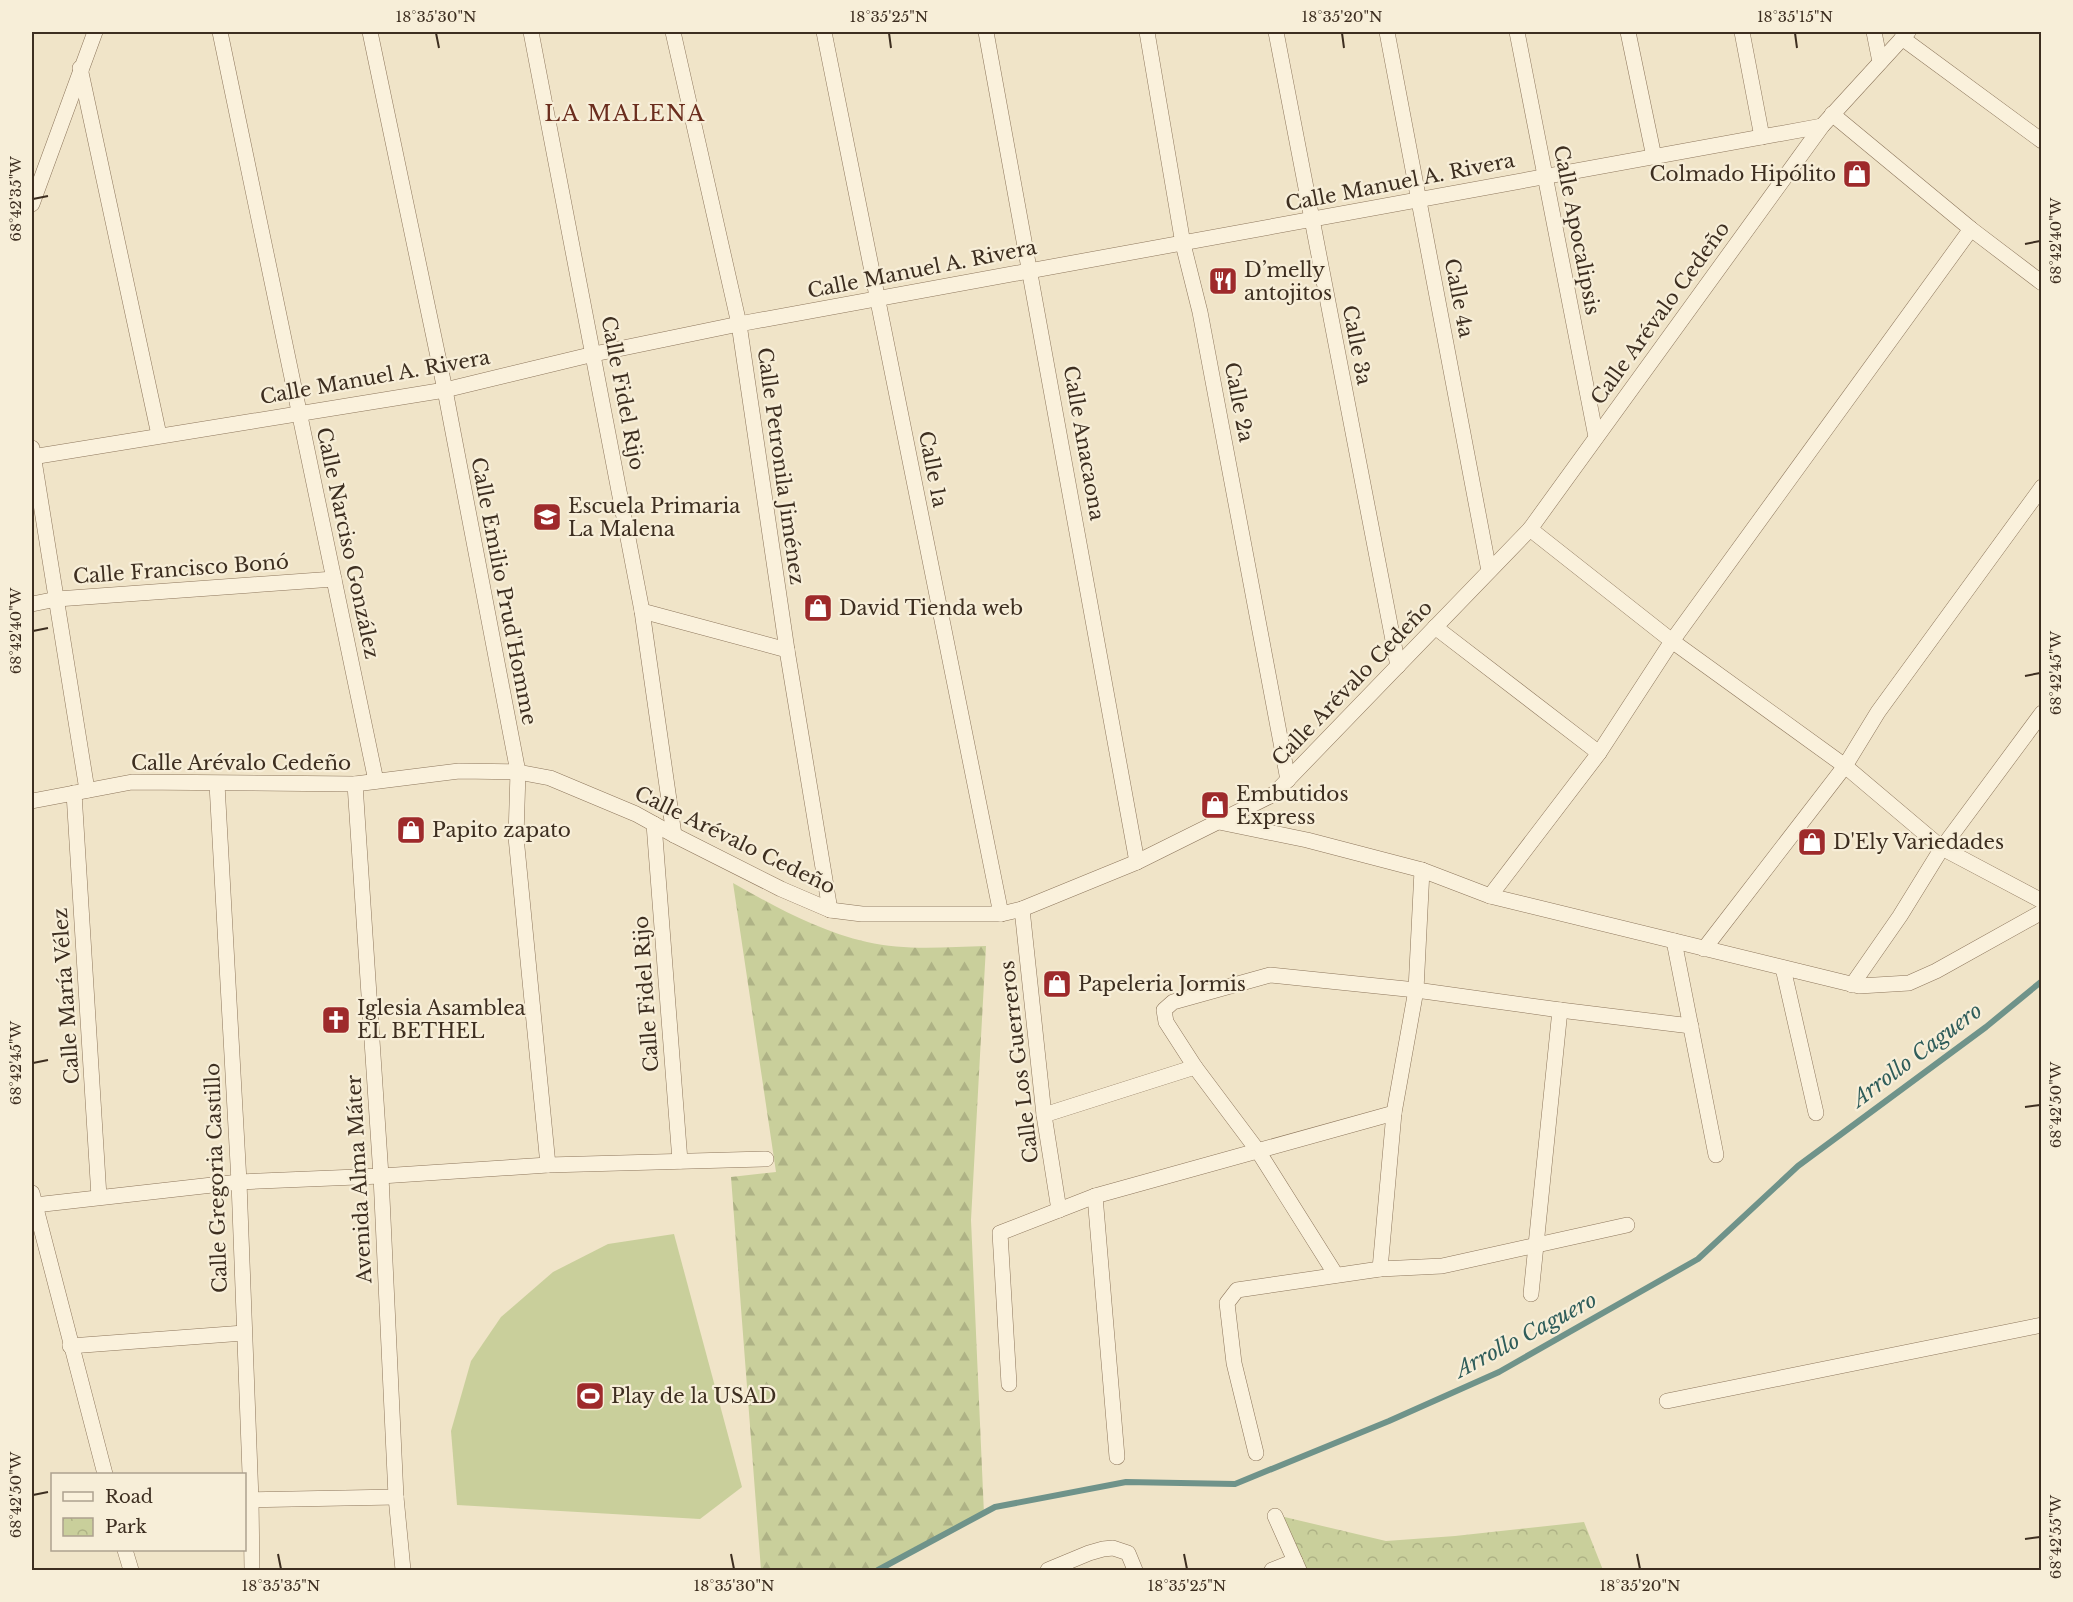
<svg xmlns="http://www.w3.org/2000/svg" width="2073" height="1602" font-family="'Libre Baskerville',serif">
	<defs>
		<pattern id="forest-firs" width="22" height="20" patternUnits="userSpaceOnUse" patternTransform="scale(1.5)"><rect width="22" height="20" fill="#c9cf9b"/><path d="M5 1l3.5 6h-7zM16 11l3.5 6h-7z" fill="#aeb285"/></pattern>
		<pattern id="park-crowns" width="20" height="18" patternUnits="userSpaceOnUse" patternTransform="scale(1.5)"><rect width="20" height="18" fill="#c9cf9b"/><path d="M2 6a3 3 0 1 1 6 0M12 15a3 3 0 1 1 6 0" fill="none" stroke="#aeb285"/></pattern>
	</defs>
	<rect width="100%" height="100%" fill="#f0e4c8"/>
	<path fill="url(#forest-firs)" d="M 733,883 C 776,907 818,931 867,942 C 905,951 947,947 986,946 L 971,1220 L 984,1514 L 878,1570 L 761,1570 L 731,1177 L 776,1172 Z"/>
	<polygon fill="url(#park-crowns)" points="1276,1515 1386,1541 1455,1536 1584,1522 1603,1570 1299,1570"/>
	<polygon fill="#c9cf9b" points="674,1234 742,1487 700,1519 457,1505 451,1431 471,1361 501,1317 553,1272 608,1244"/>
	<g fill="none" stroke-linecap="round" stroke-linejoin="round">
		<polyline stroke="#6f938a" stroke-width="6" points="878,1570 995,1507 1126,1482 1235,1484 1389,1421 1499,1372 1698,1259 1798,1166 1986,1027 2042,981"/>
		<g stroke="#8d765c" stroke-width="16">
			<g id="minor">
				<polyline points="220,32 376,781"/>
				<polyline points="370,32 445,390 518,772 516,837 548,1165"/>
				<polyline points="531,32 642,611 674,835"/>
				<polyline points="673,32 739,324 787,650 830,910"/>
				<polyline points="824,32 1001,914"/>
				<polyline points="986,32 1137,862"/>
				<polyline points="1147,32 1183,244 1200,312 1288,780"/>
				<polyline points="1276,32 1398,666"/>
				<polyline points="1387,32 1489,571"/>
				<polyline points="1517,32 1596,437"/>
				<polyline points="1628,32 1654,157"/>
				<polyline points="1742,32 1762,137"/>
				<polyline points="1874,32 1880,62"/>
				<polyline points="1902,38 2042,141"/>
				<polyline points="80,68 159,435"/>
				<polyline points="1832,114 1971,229 2042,283"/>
				<polyline points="32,204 95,32"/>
				<polyline points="32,448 87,790"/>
				<polyline points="32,457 445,390 594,354 739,324 1822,126"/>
				<polyline points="1530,529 1672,641 1845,766 1942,848 2042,901"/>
				<polyline points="32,604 57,599 334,579"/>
				<polyline points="642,611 787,650"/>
				<polyline points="1435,627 1599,753"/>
				<polyline points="217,784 239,1182 251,1500 252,1570"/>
				<polyline points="355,784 381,1176 396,1497 403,1570"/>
				<polyline points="74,793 99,1197"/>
				<polyline points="32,801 132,782 355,784 459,771 518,772 550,778 636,814 674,835 781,889 830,910 862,914 1001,914 1022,909 1137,862 1274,794 1530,529 1822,126 1908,32"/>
				<polyline points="1219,822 1307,840 1422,870 1490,896 1859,986 1909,983 1936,971 2042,912"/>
				<polyline points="654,824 680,1161"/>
				<polyline points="1490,896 1599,753 1672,641 1971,229"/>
				<polyline points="1022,909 1044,1115 1059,1210"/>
				<polyline points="1674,941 1716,1155"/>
				<polyline points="1704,949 1845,766 1878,712 2042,487"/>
				<polyline points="1783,968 1816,1113"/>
				<polyline points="1852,985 1900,916 1942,848 2042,713"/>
				<polyline points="1044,1115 1195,1067"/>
				<polyline points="32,1193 105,1474"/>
				<polyline points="1095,1196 1117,1457"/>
				<polyline points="35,1205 239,1182 381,1176 548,1165 766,1159"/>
				<polyline points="1380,1269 1394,1113 1416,990 1422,870"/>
				<polyline points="1336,1275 1258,1151 1195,1067 1166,1022 1164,1010 1173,1002 1270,975 1416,990 1560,1010 1691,1026"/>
				<polyline points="1531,1294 1560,1010"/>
				<polyline points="70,1346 244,1333"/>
				<polyline points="1009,1384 1000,1233 1095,1196 1394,1113"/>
				<polyline points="1667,1401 2042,1325"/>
				<polyline points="1256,1453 1234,1363 1227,1303 1237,1290 1380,1269 1442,1266 1627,1225"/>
				<polyline points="244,1500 396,1497"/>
				<polyline points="1275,1516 1299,1570"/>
				<polyline points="125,1550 131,1570"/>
				<polyline points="1048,1570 1089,1553 1103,1549 1113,1548 1128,1553 1135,1570"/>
				<polyline points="1272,1570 1295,1561"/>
			</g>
		</g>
		<use href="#minor" stroke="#faf1dc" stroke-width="15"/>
	</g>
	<path fill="none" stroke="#3d2e20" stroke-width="2" d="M 436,33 L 439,48M 889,33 L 891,48M 1342,33 L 1344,48M 1795,33 L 1797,48M 33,199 L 48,196M 2025,244 L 2040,241M 33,631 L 48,628M 2025,676 L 2040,673M 33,1063 L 48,1060M 2025,1107 L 2040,1105M 33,1495 L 48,1492M 2025,1539 L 2040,1537M 278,1554 L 281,1569M 731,1554 L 734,1569M 1184,1554 L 1187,1569M 1637,1554 L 1640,1569"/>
	<defs>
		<g id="shop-square" transform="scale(1.5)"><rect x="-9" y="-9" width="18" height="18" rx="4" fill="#9e2a2b" stroke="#f7eed8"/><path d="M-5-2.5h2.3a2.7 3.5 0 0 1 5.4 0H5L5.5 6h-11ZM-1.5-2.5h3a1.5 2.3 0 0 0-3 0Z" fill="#fff"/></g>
		<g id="restaurant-square" transform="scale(1.5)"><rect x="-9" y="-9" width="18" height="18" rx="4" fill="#9e2a2b" stroke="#f7eed8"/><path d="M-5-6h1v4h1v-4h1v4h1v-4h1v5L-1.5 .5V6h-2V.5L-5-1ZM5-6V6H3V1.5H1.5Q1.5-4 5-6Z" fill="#fff"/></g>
		<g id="school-square" transform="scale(1.5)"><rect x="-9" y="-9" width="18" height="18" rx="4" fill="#9e2a2b" stroke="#f7eed8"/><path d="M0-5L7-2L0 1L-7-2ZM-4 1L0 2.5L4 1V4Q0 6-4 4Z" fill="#fff"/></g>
		<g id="church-square" transform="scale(1.5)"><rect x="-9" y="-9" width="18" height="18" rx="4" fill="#9e2a2b" stroke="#f7eed8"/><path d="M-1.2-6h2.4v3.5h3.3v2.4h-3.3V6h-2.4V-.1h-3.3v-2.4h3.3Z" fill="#fff"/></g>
		<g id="stadium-square" transform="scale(1.5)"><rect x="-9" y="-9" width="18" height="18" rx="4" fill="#9e2a2b" stroke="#f7eed8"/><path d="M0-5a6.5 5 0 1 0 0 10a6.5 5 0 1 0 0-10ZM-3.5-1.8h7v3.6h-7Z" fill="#fff"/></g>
	</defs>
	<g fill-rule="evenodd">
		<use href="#shop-square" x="1857" y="174"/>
		<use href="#restaurant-square" x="1223" y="281"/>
		<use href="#school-square" x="547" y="517"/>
		<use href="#shop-square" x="818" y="608"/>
		<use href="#shop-square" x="1215" y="805"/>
		<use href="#shop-square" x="411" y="830"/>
		<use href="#shop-square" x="1812" y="842"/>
		<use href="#shop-square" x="1057" y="984"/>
		<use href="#church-square" x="336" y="1020"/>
		<use href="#stadium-square" x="590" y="1396"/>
	</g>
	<g text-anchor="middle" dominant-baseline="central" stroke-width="4.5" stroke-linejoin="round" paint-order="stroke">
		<g font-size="20" fill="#3d2e20" stroke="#f7eed8" text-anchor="start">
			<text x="1836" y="174" text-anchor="end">Colmado Hipólito</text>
			<text x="1244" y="270">D’melly<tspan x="1244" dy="23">antojitos</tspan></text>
			<text x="568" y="506">Escuela Primaria<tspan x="568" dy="23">La Malena</tspan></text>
			<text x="839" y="608">David Tienda web</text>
			<text x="1236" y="794">Embutidos<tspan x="1236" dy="23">Express</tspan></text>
			<text x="432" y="830">Papito zapato</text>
			<text x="1833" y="842">D'Ely Variedades</text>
			<text x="1078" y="984">Papeleria Jormis</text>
			<text x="357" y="1008">Iglesia Asamblea<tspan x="357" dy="23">EL BETHEL</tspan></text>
			<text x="611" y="1396">Play de la USAD</text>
		</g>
		<g font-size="20" fill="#3d2e20" stroke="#f7eed8">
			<text transform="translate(1400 182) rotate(-11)">Calle Manuel A. Rivera</text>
			<text transform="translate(1577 230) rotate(79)">Calle Apocalipsis</text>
			<text transform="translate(922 269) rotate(-11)">Calle Manuel A. Rivera</text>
			<text transform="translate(1459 298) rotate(79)">Calle 4a</text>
			<text transform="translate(1660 313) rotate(-54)">Calle Arévalo Cedeño</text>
			<text transform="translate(1357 345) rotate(79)">Calle 3a</text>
			<text transform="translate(375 377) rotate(-10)">Calle Manuel A. Rivera</text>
			<text transform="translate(623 393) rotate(79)">Calle Fidel Rijo</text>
			<text transform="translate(1239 402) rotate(79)">Calle 2a</text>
			<text transform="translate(1084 443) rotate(80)">Calle Anacaona</text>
			<text transform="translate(781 466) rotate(82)">Calle Petronila Jiménez</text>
			<text transform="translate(933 469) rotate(79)">Calle 1a</text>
			<text transform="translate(348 543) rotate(78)">Calle Narciso González</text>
			<text transform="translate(181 569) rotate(-4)">Calle Francisco Bonó</text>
			<text transform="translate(504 591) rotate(79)">Calle Emilio Prud'Homme</text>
			<text transform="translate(1352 683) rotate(-46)">Calle Arévalo Cedeño</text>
			<text x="241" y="763">Calle Arévalo Cedeño</text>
			<text transform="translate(735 840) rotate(26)">Calle Arévalo Cedeño</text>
			<text transform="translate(646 994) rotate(-94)">Calle Fidel Rijo</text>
			<text transform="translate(66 996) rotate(-94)">Calle María Vélez</text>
			<text transform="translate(1019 1062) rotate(-97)">Calle Los Guerreros</text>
			<text transform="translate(216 1178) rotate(-92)">Calle Gregoria Castillo</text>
			<text transform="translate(359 1179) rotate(-93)">Avenida Alma Máter</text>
		</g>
		<g font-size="21" font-style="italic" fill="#2f5d5a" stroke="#f7eed8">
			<text transform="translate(1917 1055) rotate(-37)">Arrollo Caguero</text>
			<text transform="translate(1526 1335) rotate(-28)">Arrollo Caguero</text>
		</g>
		<g font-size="22" letter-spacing="1.5" fill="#6b2e1e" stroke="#f7eed8">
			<text x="625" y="113">LA MALENA</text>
		</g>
	</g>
	<rect width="2073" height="1602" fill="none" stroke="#f7eed8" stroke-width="66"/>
	<rect x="51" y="1473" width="195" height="78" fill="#f7eed8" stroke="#ada18e" stroke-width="1.5"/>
	<rect x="63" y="1492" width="30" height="9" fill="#faf1dc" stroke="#ada18e" stroke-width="1.5"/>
	<text x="105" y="1503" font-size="18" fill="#3d2e20">Road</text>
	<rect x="63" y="1518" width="30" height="18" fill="url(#park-crowns)" stroke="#ada18e" stroke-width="1.5"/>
	<text x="105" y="1533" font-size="18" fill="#3d2e20">Park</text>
	<rect x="33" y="33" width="2007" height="1536" fill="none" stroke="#3d2e20" stroke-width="2"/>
	<g font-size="15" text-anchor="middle" fill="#3d2e20">
		<text x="436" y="22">18°35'30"N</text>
		<text x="889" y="22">18°35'25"N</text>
		<text x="1342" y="22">18°35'20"N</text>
		<text x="1795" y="22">18°35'15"N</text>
		<text transform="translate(16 199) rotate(-90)" y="5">68°42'35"W</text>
		<text transform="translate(2056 241) rotate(-90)" y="5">68°42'40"W</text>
		<text transform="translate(16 631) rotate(-90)" y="5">68°42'40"W</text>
		<text transform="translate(2056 673) rotate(-90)" y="5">68°42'45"W</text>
		<text transform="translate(16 1063) rotate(-90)" y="5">68°42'45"W</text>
		<text transform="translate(2056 1105) rotate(-90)" y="5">68°42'50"W</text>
		<text transform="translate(16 1495) rotate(-90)" y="5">68°42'50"W</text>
		<text transform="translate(2056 1537) rotate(-90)" y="5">68°42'55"W</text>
		<text x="281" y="1591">18°35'35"N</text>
		<text x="734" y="1591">18°35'30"N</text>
		<text x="1187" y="1591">18°35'25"N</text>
		<text x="1640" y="1591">18°35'20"N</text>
	</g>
</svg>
